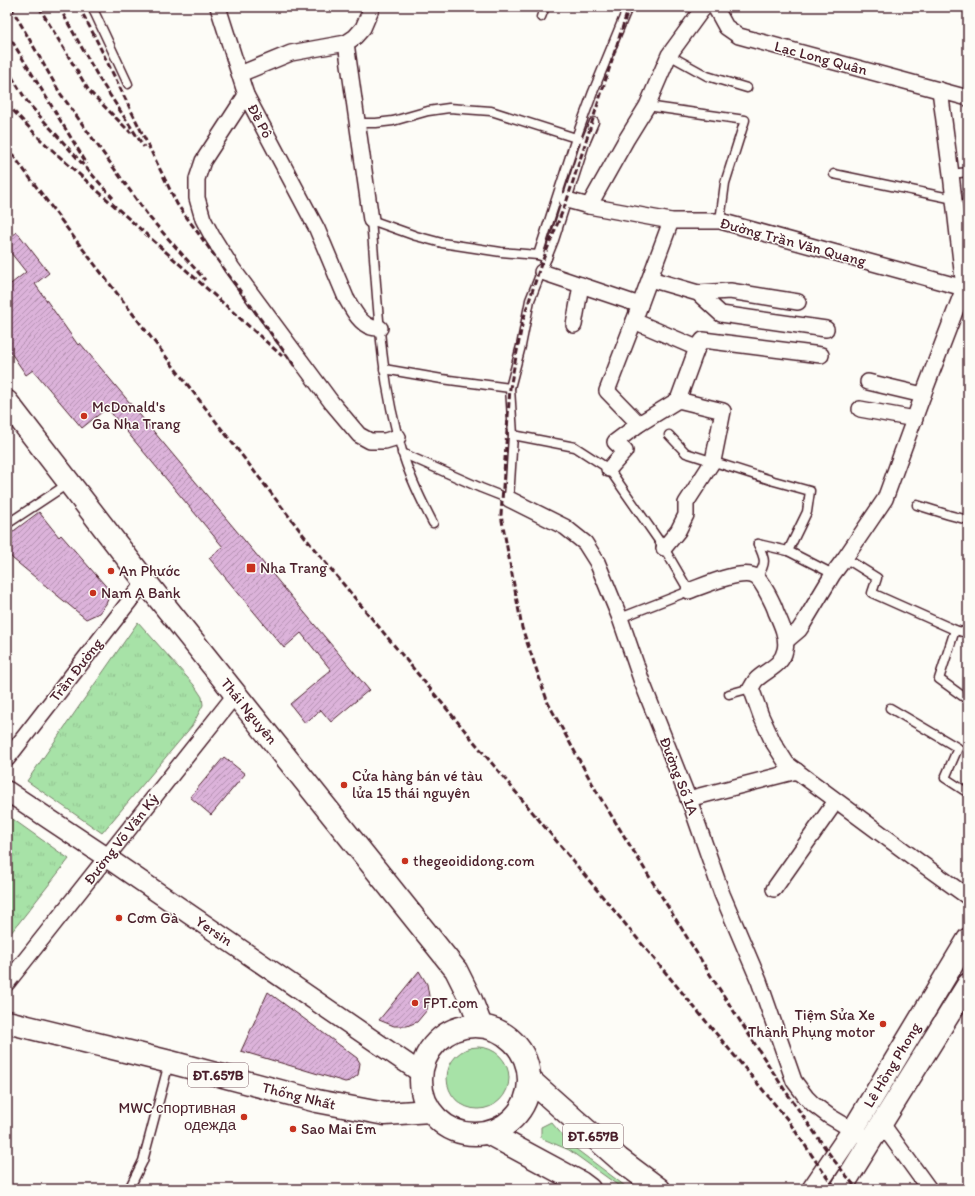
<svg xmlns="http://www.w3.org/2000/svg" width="975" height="1196" font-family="Itim,sans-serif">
	<defs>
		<pattern id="park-tufts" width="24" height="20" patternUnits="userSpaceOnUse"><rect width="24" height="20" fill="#a7e2a7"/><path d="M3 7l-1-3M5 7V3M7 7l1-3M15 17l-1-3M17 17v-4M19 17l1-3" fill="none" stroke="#91c190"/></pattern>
		<pattern id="building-hatch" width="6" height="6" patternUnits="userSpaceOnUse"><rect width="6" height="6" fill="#dcb3da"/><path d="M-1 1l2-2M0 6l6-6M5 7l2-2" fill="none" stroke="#b491b1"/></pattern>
	</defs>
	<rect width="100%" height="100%" fill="#fdfcf7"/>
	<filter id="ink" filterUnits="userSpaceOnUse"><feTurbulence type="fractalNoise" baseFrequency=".025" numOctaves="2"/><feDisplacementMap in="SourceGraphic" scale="8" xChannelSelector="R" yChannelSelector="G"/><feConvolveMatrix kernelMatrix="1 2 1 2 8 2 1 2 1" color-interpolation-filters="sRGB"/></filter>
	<g filter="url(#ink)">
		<g fill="#a7e2a7" stroke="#788069">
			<circle cx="478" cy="1078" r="31"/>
			<polygon points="551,1122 572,1146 629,1189 623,1189 569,1150 541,1138 541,1127"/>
		</g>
		<g fill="url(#park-tufts)" stroke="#788069">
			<polygon points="138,622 194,685 202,697 203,705 192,726 102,833 27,781"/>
			<polygon points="7,815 69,859 7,938"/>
		</g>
		<g fill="url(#building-hatch)" stroke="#4a1f2b">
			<polygon points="17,232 49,273 35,284 78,345 80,343 369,690 331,722 321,710 305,723 290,704 331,670 301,633 284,648 209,558 223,547 107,408 82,428 33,370 26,375 7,347 7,287 26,272 7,248 7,240"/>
			<polygon points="39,512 59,537 61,535 111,592 106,604 99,613 86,619 13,559 7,552 7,536"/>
			<polygon points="224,757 245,774 211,815 190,797"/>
			<polygon points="419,971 427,984 429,996 427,1010 417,1022 407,1026 394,1026 379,1020"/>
			<polygon points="268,992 357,1058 360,1063 358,1075 350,1081 345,1082 241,1051"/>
		</g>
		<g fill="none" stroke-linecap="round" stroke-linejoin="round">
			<g stroke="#4a1f2b" stroke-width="11">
				<g id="service">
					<polyline points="92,7 128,84"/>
					<polyline points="541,17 545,7"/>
					<polyline points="669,55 707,76 747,88"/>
					<polyline points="647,106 745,120 725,183 720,221"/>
					<polyline points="358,123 376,123 393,121 428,111 449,108 491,111 579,139"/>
					<polyline points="834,174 954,199"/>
					<polyline points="951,174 968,172"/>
					<polyline points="538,255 576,138 593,92 628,7"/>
					<polyline points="384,369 442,379 510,388"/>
					<polyline points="513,435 575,447 609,469 664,548 689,591 620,618"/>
					<polyline points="669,435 686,453 774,481 810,491 807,512 788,551"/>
					<polyline points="402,453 481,488 509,499 513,435 510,388 521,346 530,300 554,240 585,143 594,122"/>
					<polyline points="917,505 949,515 968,520"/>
					<path d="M 433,523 C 421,500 409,476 402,451 C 379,377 378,297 371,220 L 416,236 L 442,243 L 501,252 L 538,255 L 547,258"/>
					<polyline points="7,524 69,483"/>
					<polyline points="758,544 788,551 833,574"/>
					<polyline points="845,558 877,578 872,593 955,630 966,633 968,626"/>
					<path d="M 757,577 C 767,563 765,559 758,544"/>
					<polyline points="955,630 939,679 968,700"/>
					<polyline points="729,694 751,688"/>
					<polyline points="890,708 958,748 945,778 968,793"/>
					<polyline points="129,1189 143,1161 169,1063"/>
				</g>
			</g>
			<g stroke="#4a1f2b" stroke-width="18">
				<g id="minor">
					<path d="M 218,7 L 246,95 L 317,229 L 346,298 C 352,308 359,323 371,327 C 373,328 377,328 380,328"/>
					<polyline points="715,7 726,27 739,36 968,98"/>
					<polyline points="346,43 371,220"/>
					<polyline points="240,74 291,53 346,43 355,37 363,28 372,7"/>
					<polyline points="246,95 203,161 197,179 197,198 203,219 212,236 232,268 332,403 359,435 370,441 385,441 398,437"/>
					<polyline points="567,200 589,206 671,221 720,221 964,288 968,292"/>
					<polyline points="589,206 626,140 647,106 669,55 704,7"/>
					<polyline points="542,272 640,305"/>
					<polyline points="650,279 698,293 721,314 826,329"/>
					<polyline points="698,293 730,291 798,302"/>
					<polyline points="634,321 697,348"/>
					<polyline points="574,325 581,285"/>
					<polyline points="868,382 923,395"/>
					<polyline points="678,400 697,348 703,340 821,355"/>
					<polyline points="860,409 915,419"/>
					<polyline points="639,424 607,391 634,321 671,221"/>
					<polyline points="609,469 625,451 615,442 639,424 678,400 723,411 713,461 686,503 686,515 678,531 664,548"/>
					<polyline points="509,499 565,527 585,543 597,562 620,618 642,682 692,808 722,894 759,981 794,1081 806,1097 813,1104 829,1116 861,1135"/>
					<path d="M 689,591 C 703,586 742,568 756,577 C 762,581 774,605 776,612 C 781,623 788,638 785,650 C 782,666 766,670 756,680 C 754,682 753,685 751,688 L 761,716 L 773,742 L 787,764 L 918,861 L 968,897"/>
					<polyline points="786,641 799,630 803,624 833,574 845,558 885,499 923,395 964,288 951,174 940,90"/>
					<polyline points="7,759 145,581"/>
					<polyline points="688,799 797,771"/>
					<polyline points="774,889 836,801"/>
					<polyline points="7,983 235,695"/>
					<polyline points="882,1124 929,1189"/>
				</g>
			</g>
			<g stroke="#4a1f2b" stroke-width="22">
				<polyline id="tertiary" points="7,791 106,857 421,1073"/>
			</g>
			<g stroke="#4a1f2b" stroke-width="24">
				<g id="secondary">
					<polyline points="813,1189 853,1130 968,939"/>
					<polyline points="841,1189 968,984"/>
				</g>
			</g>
			<g stroke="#4a1f2b" stroke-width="25">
				<g id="primary">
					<polyline points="7,402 145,581 456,970 471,1000 481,1026"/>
					<polyline points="7,1022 170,1062 317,1101 385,1114 430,1111"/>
					<circle cx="475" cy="1080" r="54"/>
					<polyline points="530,1080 619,1159 659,1189"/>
					<polyline points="488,1133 581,1183 589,1189"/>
				</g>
			</g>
			<use href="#service" stroke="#fdfcf7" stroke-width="8"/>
			<use href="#minor" stroke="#fdfcf7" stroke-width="15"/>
			<use href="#tertiary" stroke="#fdfcf7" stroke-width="19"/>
			<use href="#secondary" stroke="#fdfcf7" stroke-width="21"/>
			<use href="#primary" stroke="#fdfcf7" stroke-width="22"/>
			<g stroke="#4a1f2b" stroke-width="3" stroke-dasharray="6 3" stroke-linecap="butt">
				<polyline points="11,7 60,93 149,217 205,280"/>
				<polyline points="39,7 89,91 131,133"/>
				<polyline points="59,7 100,80 144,147"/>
				<polyline points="79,7 94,35 177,204 296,368"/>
				<polyline points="629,7 567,200 540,267 523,320 510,388 501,515 522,628 548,703 598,794 711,976 784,1089 833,1159 857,1189"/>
				<polyline points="7,33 87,164"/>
				<polyline points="7,69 28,103 113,198"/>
				<polyline points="7,104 41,140 282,356"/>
				<polyline points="7,147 72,235 315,550 787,1119 824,1173 837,1189"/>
			</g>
		</g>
	</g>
	<g fill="#c8321e" stroke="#fdfcf7" stroke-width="1.5">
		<circle cx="84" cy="416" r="4"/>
		<rect x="246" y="563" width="10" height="10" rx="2"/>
		<circle cx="111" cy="571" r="4"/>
		<circle cx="93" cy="593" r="4"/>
		<circle cx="344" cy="785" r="4"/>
		<circle cx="405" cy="861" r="4"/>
		<circle cx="119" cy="918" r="4"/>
		<circle cx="415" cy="1003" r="4"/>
		<circle cx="883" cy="1024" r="4"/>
		<circle cx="244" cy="1117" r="4"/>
		<circle cx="293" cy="1129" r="4"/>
	</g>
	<g text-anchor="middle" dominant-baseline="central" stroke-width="3" stroke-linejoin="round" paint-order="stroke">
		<g fill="#fdfcf7" stroke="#806168" stroke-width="1">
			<rect x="188" y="1063" width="60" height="24" rx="3"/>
			<rect x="563" y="1124" width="60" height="24" rx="3"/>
		</g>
		<g font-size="14" font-weight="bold" fill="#4a1f2b">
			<text x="218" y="1075">ĐT.657B</text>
			<text x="593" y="1136">ĐT.657B</text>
		</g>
		<g font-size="15" fill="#4a1f2b" stroke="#fdfcf7">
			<text transform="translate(821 58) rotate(15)">Lạc Long Quân</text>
			<text transform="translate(260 121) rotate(62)">Đề Pô</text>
			<text transform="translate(793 242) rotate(15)">Đường Trần Văn Quang</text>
			<text transform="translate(76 670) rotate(-52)">Trần Đường</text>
			<text transform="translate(249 711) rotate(51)">Thái Nguyên</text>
			<text transform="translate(679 776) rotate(69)">Đường Số 1A</text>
			<text transform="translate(121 839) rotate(-52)">Đường Võ Văn Ký</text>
			<text transform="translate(214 931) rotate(34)">Yersin</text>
			<text transform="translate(892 1065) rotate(-59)">Lê Hồng Phong</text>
			<text transform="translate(299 1096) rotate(14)">Thống Nhất</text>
		</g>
		<g font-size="15" fill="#4a1f2b" stroke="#fdfcf7" text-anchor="start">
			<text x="92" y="407">McDonald's<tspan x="92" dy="17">Ga Nha Trang</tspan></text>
			<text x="260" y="568">Nha Trang</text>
			<text x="119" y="571">An Phước</text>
			<text x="101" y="593">Nam A Bank</text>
			<text x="352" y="776">Cửa hàng bán vé tàu<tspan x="352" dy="17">lửa 15 thái nguyên</tspan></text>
			<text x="413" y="861">thegeoididong.com</text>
			<text x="127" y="918">Cơm Gà</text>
			<text x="423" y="1003">FPT.com</text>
			<text x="875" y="1015" text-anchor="end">Tiệm Sửa Xe<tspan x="875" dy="17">Thành Phụng motor</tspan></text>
			<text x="236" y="1108" text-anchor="end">MWC спортивная<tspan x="236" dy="17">одежда</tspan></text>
			<text x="301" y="1129">Sao Mai Em</text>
		</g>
	</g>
	<rect width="975" height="1196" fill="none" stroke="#fdfcf7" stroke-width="24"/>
	<rect x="12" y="12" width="951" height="1172" fill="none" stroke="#4a1f2b" stroke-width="1.5" filter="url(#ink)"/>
</svg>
